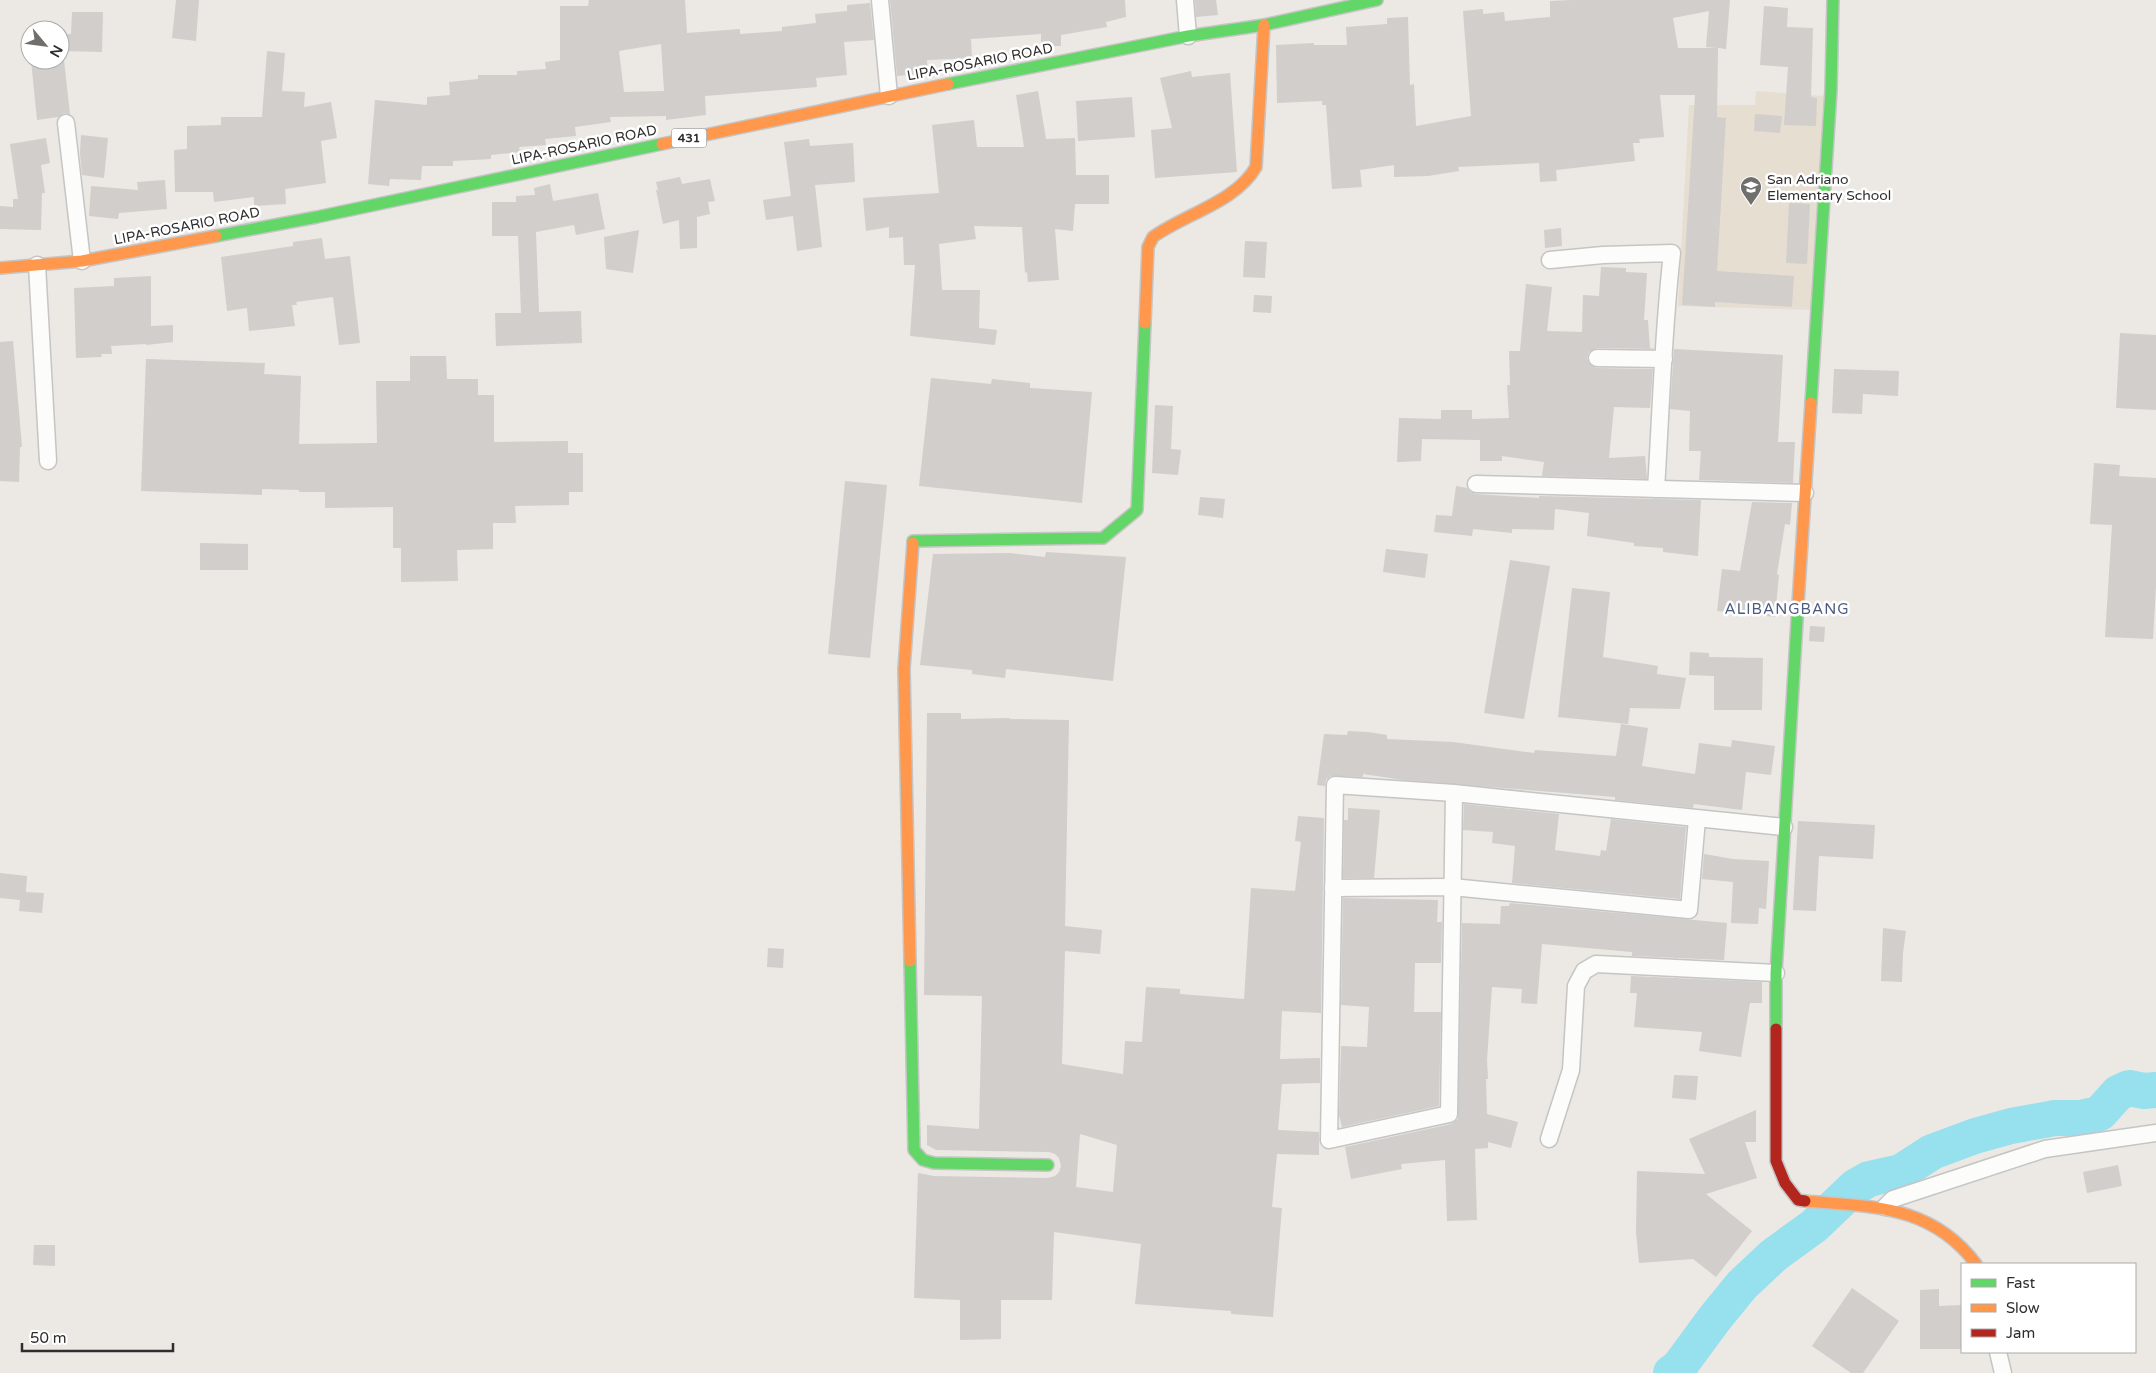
<svg xmlns="http://www.w3.org/2000/svg" width="2156" height="1373" font-family="'Varela Round',sans-serif">
	<rect width="100%" height="100%" fill="#ece8e4"/>
	<polygon fill="#e7ded2" points="1756,91 1824,96 1813,310 1678,306 1689,105 1755,105"/>
	<g fill="none" stroke-linecap="round" stroke-linejoin="round">
		<polyline stroke="#97e0ee" stroke-width="36" points="1671,1373 1679,1367 1715,1318 1742,1285 1774,1255 1814,1226 1855,1187 1869,1179 1901,1172 1932,1152 1975,1136 2011,1126 2055,1118 2080,1118 2094,1115 2100,1113 2118,1093 2129,1088 2144,1091 2156,1090"/>
	</g>
	<g fill="#d1cecb" fill-rule="evenodd">
		<polygon points="176,0 199,0 196,41 172,38"/>
		<path d="M 589,0 L 685,0 L 687,33 L 740,29 L 740,34 L 782,31 L 782,27 L 816,23 L 815,14 L 847,11 L 847,5 L 870,3 L 874,40 L 844,42 L 847,75 L 816,78 L 817,87 L 705,96 L 706,115 L 666,120 L 666,116 L 610,117 L 611,122 L 575,127 L 576,136 L 545,139 L 546,145 L 519,147 L 520,152 L 491,155 L 491,159 L 453,161 L 453,166 L 422,166 L 421,180 L 390,179 L 389,186 L 368,184 L 375,100 L 427,105 L 427,97 L 450,95 L 449,82 L 478,79 L 478,75 L 517,75 L 517,71 L 546,69 L 545,62 L 560,60 L 560,6 L 588,6 ZM 661,44 L 664,91 L 624,92 L 619,51 Z"/>
		<polygon points="890,0 1125,0 1126,17 1106,22 1107,27 1061,35 1061,46 1041,46 1041,34 971,39 972,58 927,60 928,73 897,76"/>
		<polygon points="1195,0 1216,0 1218,15 1196,17"/>
		<path d="M 1572,0 L 1730,0 L 1726,49 L 1718,48 L 1717,117 L 1726,118 L 1717,271 L 1794,276 L 1792,307 L 1715,302 L 1715,307 L 1682,305 L 1695,95 L 1660,95 L 1664,137 L 1639,139 L 1640,143 L 1633,143 L 1635,161 L 1556,170 L 1557,181 L 1540,182 L 1539,163 L 1458,167 L 1459,171 L 1428,176 L 1394,177 L 1394,165 L 1360,170 L 1362,187 L 1332,189 L 1326,105 L 1322,105 L 1322,101 L 1277,103 L 1276,45 L 1314,43 L 1314,45 L 1347,45 L 1346,27 L 1387,24 L 1387,18 L 1408,17 L 1410,85 L 1414,84 L 1416,126 L 1471,116 L 1463,11 L 1483,9 L 1483,14 L 1504,12 L 1505,21 L 1550,17 L 1550,1 ZM 1709,11 L 1706,47 L 1716,48 L 1678,48 L 1673,18 Z"/>
		<polygon points="1764,6 1788,8 1787,27 1813,28 1811,97 1817,98 1816,126 1784,125 1788,67 1760,65"/>
		<polygon points="72,12 103,12 102,52 63,51 70,114 64,113 58,117 37,120 31,60 60,60 60,35 71,34"/>
		<polygon points="267,51 285,53 282,91 305,92 304,107 331,102 337,138 321,141 326,183 285,189 286,204 254,206 254,197 214,202 213,192 175,192 174,150 187,149 187,126 221,125 221,117 262,117"/>
		<polygon points="1191,71 1192,77 1230,73 1237,172 1155,178 1151,130 1172,128 1160,78"/>
		<polygon points="1038,91 1046,139 1075,138 1076,175 1109,175 1109,204 1075,204 1073,231 1055,229 1059,280 1028,282 1027,272 1025,273 1022,227 974,226 976,239 939,244 942,290 980,290 979,328 997,330 995,345 910,336 915,265 904,265 903,237 889,238 889,227 866,231 863,198 939,193 932,125 974,120 977,147 1024,147 1016,95"/>
		<polygon points="1132,97 1135,137 1078,141 1076,101"/>
		<polygon points="1755,114 1782,116 1780,133 1754,131"/>
		<polygon points="81,135 108,138 104,178 82,175 80,153"/>
		<polygon points="46,138 50,163 41,165 45,193 42,193 41,230 0,229 0,206 13,207 13,199 18,199 10,144"/>
		<polygon points="809,139 810,146 853,143 855,182 815,185 822,247 797,251 793,216 766,220 763,200 791,196 784,142"/>
		<polygon points="680,177 682,184 710,179 715,201 708,202 710,214 697,217 697,248 680,249 679,220 663,224 656,190 658,190 656,182"/>
		<polygon points="165,180 167,209 119,213 118,219 89,216 91,186 138,190 137,182"/>
		<polygon points="550,184 553,201 598,193 605,229 576,235 574,225 536,232 539,312 581,311 582,343 496,346 495,313 521,313 518,236 492,236 492,202 516,202 516,196 535,195 534,188"/>
		<polygon points="1789,203 1810,204 1807,264 1786,263"/>
		<polygon points="1561,228 1562,246 1545,248 1544,230"/>
		<polygon points="639,230 633,273 606,269 604,237"/>
		<polygon points="322,238 325,259 350,256 360,343 339,345 333,297 296,302 297,305 292,305 295,326 249,331 247,308 227,311 221,257 293,246 293,242"/>
		<polygon points="1245,241 1267,242 1265,278 1243,277"/>
		<polygon points="1601,267 1626,268 1626,272 1647,273 1644,320 1648,320 1650,348 1654,349 1597,348 1589,352 1587,358 1589,363 1596,368 1653,369 1650,408 1614,407 1609,458 1645,456 1647,479 1542,476 1544,462 1502,456 1502,461 1480,461 1480,440 1422,439 1421,461 1397,462 1399,418 1441,419 1441,410 1472,410 1472,419 1509,418 1507,385 1510,385 1509,351 1520,351 1526,284 1552,287 1547,331 1582,332 1583,295 1599,296"/>
		<polygon points="151,276 151,326 173,325 173,342 146,345 146,344 111,346 112,354 101,354 102,357 76,358 74,288 114,286 114,278"/>
		<polygon points="1254,295 1272,296 1271,313 1253,312"/>
		<polygon points="2120,333 2156,335 2156,410 2116,408"/>
		<polygon points="13,341 22,447 20,447 19,482 0,481 0,342"/>
		<polygon points="1674,349 1783,355 1778,442 1795,442 1793,483 1699,480 1701,451 1689,451 1690,411 1670,409"/>
		<polygon points="410,356 446,356 447,379 478,379 478,395 494,395 494,442 568,441 568,453 583,453 583,492 569,492 569,505 515,506 516,523 493,523 493,549 457,550 458,581 401,582 401,548 393,548 393,507 325,508 325,492 299,492 299,490 262,489 262,495 141,491 146,359 265,363 264,374 301,376 299,444 377,443 376,381 410,381"/>
		<polygon points="1834,369 1899,371 1898,396 1863,394 1862,414 1832,413"/>
		<polygon points="931,378 991,384 992,379 1030,383 1030,388 1092,392 1082,503 919,486"/>
		<polygon points="1155,405 1173,406 1171,449 1181,450 1178,475 1152,473"/>
		<polygon points="2094,463 2120,465 2119,476 2156,478 2156,586 2153,639 2105,637 2112,525 2090,524"/>
		<polygon points="845,481 887,485 870,658 828,654"/>
		<polygon points="1456,486 1467,488 1470,492 1476,494 1539,498 1539,496 1701,500 1698,556 1663,552 1663,548 1634,546 1634,543 1587,536 1589,513 1555,509 1554,530 1512,529 1512,533 1473,529 1472,536 1434,532 1436,515 1452,516"/>
		<polygon points="1200,497 1225,499 1223,518 1198,515"/>
		<polygon points="1752,502 1792,503 1790,525 1785,524 1777,574 1779,575 1775,617 1717,611 1722,569 1740,571"/>
		<polygon points="200,543 248,544 248,570 200,570"/>
		<polygon points="1386,549 1428,554 1425,578 1383,572"/>
		<polygon points="1046,552 1126,557 1113,681 1006,669 1005,678 972,674 972,670 920,665 933,554 1010,553 1045,557"/>
		<polygon points="1510,560 1550,566 1524,719 1484,713"/>
		<polygon points="1572,588 1610,592 1603,657 1658,666 1657,674 1686,678 1680,709 1630,708 1628,724 1558,717"/>
		<polygon points="1810,626 1825,627 1824,642 1809,641"/>
		<polygon points="1690,652 1709,653 1709,657 1763,658 1762,710 1714,710 1714,676 1689,675"/>
		<path d="M 927,713 L 961,713 L 961,719 L 1010,718 L 1010,719 L 1069,720 L 1065,926 L 1102,930 L 1100,954 L 1065,951 L 1062,1064 L 1123,1074 L 1125,1041 L 1142,1042 L 1146,987 L 1180,989 L 1180,994 L 1244,999 L 1251,888 L 1295,891 L 1301,842 L 1295,841 L 1298,816 L 1324,818 L 1321,1013 L 1282,1011 L 1280,1059 L 1320,1058 L 1320,1083 L 1282,1084 L 1278,1130 L 1319,1132 L 1319,1155 L 1277,1154 L 1272,1207 L 1282,1208 L 1273,1317 L 1231,1314 L 1231,1311 L 1135,1304 L 1141,1244 L 1054,1232 L 1052,1300 L 1001,1300 L 1001,1339 L 960,1340 L 960,1300 L 914,1298 L 918,1173 L 934,1176 L 1048,1178 L 1055,1176 L 1059,1172 L 1061,1166 L 1059,1158 L 1055,1154 L 1049,1152 L 936,1150 L 927,1145 L 927,1125 L 979,1129 L 982,996 L 924,995 ZM 1080,1134 L 1117,1145 L 1113,1192 L 1076,1187 Z"/>
		<polygon points="1621,724 1648,728 1642,766 1695,774 1699,743 1731,747 1732,740 1775,746 1771,775 1746,772 1742,810 1694,804 1693,808 1615,800 1615,797 1403,780 1363,774 1363,777 1331,776 1326,780 1325,786 1317,785 1324,734 1347,735 1348,731 1368,732 1387,735 1387,739 1453,742 1534,753 1535,750 1616,756"/>
		<polygon points="1464,804 1559,814 1555,850 1600,856 1601,850 1606,851 1611,819 1686,827 1680,899 1512,883 1515,846 1492,843 1493,832 1463,830"/>
		<polygon points="1348,808 1380,810 1374,878 1343,878 1344,820 1348,820"/>
		<polygon points="1798,821 1875,825 1873,859 1819,856 1816,911 1793,910"/>
		<polygon points="1704,854 1733,859 1769,861 1766,909 1759,908 1758,924 1731,923 1733,882 1702,879"/>
		<polygon points="0,873 27,876 26,892 44,893 42,913 19,911 20,900 0,898"/>
		<polygon points="1343,898 1438,900 1437,922 1442,922 1441,963 1415,963 1414,1012 1441,1012 1439,1106 1342,1127 1339,1115 1341,1046 1367,1047 1369,1007 1341,1005"/>
		<polygon points="1510,903 1727,923 1724,960 1632,956 1632,952 1542,944 1537,1004 1521,1003 1522,989 1492,987 1487,1060 1488,1079 1486,1079 1487,1114 1518,1122 1511,1148 1488,1142 1488,1148 1475,1149 1477,1220 1447,1221 1445,1160 1401,1164 1402,1169 1351,1179 1345,1147 1451,1124 1458,1119 1462,923 1500,924 1501,906 1509,906"/>
		<polygon points="1883,928 1906,931 1903,953 1902,982 1881,981"/>
		<polygon points="768,948 784,949 783,968 767,967"/>
		<polygon points="1631,976 1762,982 1762,1003 1750,1003 1741,1057 1699,1051 1702,1032 1634,1027 1637,993 1630,993"/>
		<polygon points="1674,1075 1698,1076 1696,1100 1672,1098"/>
		<polygon points="1756,1110 1756,1142 1745,1142 1757,1178 1706,1194 1752,1231 1716,1277 1693,1259 1639,1263 1636,1232 1637,1171 1705,1174 1689,1139"/>
		<polygon points="2118,1165 2122,1186 2087,1193 2083,1172"/>
		<polygon points="34,1245 55,1245 55,1266 33,1265"/>
		<polygon points="1852,1288 1899,1321 1863,1373 1851,1373 1812,1346"/>
		<polygon points="1939,1289 1939,1306 1962,1305 1962,1349 1920,1349 1920,1290"/>
	</g>
	<g fill="none" stroke-linecap="round" stroke-linejoin="round">
		<g stroke="#c5c5c5" stroke-width="19">
			<g id="street">
				<polyline points="880,0 889,96"/>
				<polyline points="1185,0 1188,36"/>
				<polyline points="66,123 82,261"/>
				<path d="M 1550,260 L 1603,255 L 1672,253 C 1663,331 1661,410 1656,489"/>
				<polyline points="37,265 48,461"/>
				<polyline points="1597,358 1664,359"/>
				<polyline points="1476,484 1805,493"/>
				<polyline points="1454,793 1449,1114 1329,1140 1335,785 1454,793 1784,827"/>
				<polyline points="1333,888 1452,887 1689,910 1697,819"/>
				<polyline points="1549,1139 1571,1070 1576,986 1584,971 1596,964 1776,973"/>
				<polyline points="1885,1207 1893,1199 2045,1149 2156,1133"/>
				<polyline points="1998,1352 2003,1373"/>
			</g>
		</g>
		<g stroke="#c5c5c5" stroke-width="14">
			<g id="fast">
				<polyline points="948,84 1188,36 1264,25 1377,0"/>
				<polyline points="216,236 317,217 662,144"/>
				<polyline points="1811,403 1831,90 1833,0"/>
				<polyline points="913,543 913,541 1103,538 1137,510 1145,323"/>
				<polyline points="910,961 914,1150 923,1160 934,1163 1048,1165"/>
				<polyline points="1776,1029 1776,973 1798,604"/>
			</g>
		</g>
		<g stroke="#c5c5c5" stroke-width="14">
			<g id="slow">
				<polyline points="662,144 948,84"/>
				<polyline points="0,268 82,261 216,236"/>
				<path d="M 1145,323 L 1148,247 L 1153,237 C 1185,214 1236,202 1256,167 L 1264,25"/>
				<polyline points="1798,604 1811,403"/>
				<polyline points="910,961 904,669 913,543"/>
				<path d="M 1805,1201 C 1871,1207 1931,1204 1976,1264"/>
			</g>
		</g>
		<g stroke="#c5c5c5" stroke-width="14">
			<polyline id="jam" points="1776,1029 1776,1161 1785,1183 1798,1200 1805,1201"/>
		</g>
		<use href="#street" stroke="#fcfcfb" stroke-width="16"/>
		<use href="#fast" stroke="#63d668" stroke-width="11"/>
		<use href="#slow" stroke="#ff974d" stroke-width="11"/>
		<use href="#jam" stroke="#b3261e" stroke-width="11"/>
	</g>
	<defs>
		<g id="school-pin" transform="scale(1.125)"><path d="M0 17L-7.5 6A9.5 9.5 0 1 1 7.5 6Z" fill="#706f6e" stroke="#fff"/><path d="M0-5L7-2L0 1L-7-2ZM-4 1L0 2.5L4 1V4Q0 6-4 4Z" fill="#fff"/></g>
	</defs>
	<g fill-rule="evenodd">
		<use href="#school-pin" x="1751" y="187"/>
	</g>
	<g text-anchor="middle" dominant-baseline="central" stroke-width="5" stroke-linejoin="round" paint-order="stroke">
		<rect fill="#fff" stroke="#6d6d6d" stroke-width="1" x="671.5" y="128.5" width="35" height="19" rx="4"/>
		<g font-size="12" font-weight="bold" fill="#2e2e2e">
			<text x="689" y="138">431</text>
		</g>
		<g font-size="14" fill="#2e2e2e" stroke="#fff">
			<text transform="translate(980 62) rotate(-11)">LIPA-ROSARIO ROAD</text>
			<text transform="translate(584 145) rotate(-12)">LIPA-ROSARIO ROAD</text>
			<text transform="translate(187 226) rotate(-11)">LIPA-ROSARIO ROAD</text>
		</g>
		<g font-size="14" fill="#2e2e2e" stroke="#fff" text-anchor="start">
			<text x="1767" y="179">San Adriano<tspan x="1767" dy="16">Elementary School</tspan></text>
		</g>
		<g font-size="15" letter-spacing="1" fill="#4c5a81" stroke="#fff">
			<text x="1787" y="609">ALIBANGBANG</text>
		</g>
	</g>
	<rect x="1961" y="1263" width="175" height="90" fill="#ffffff" stroke="#ababab"/>
	<rect x="1971" y="1279" width="25" height="8" fill="#63d668" stroke="#ababab"/>
	<text x="2006" y="1288" font-size="15" fill="#2e2e2e">Fast</text>
	<rect x="1971" y="1304" width="25" height="8" fill="#ff974d" stroke="#ababab"/>
	<text x="2006" y="1313" font-size="15" fill="#2e2e2e">Slow</text>
	<rect x="1971" y="1329" width="25" height="8" fill="#b3261e" stroke="#ababab"/>
	<text x="2006" y="1338" font-size="15" fill="#2e2e2e">Jam</text>
	<g transform="translate(45 45) rotate(119)"><circle r="24" fill="#ffffff" stroke="#ababab"/>
	<path d="M0-4L9 19L0 12L-9 19Z" fill="#706f6e"/>
	<text y="-8" font-size="14" font-weight="bold" text-anchor="middle" fill="#2e2e2e">N</text>
	</g>
	<path d="M22 1343v8h151v-8" fill="none" stroke="#2e2e2e" stroke-width="2.5"/>
	<text x="30" y="1343" font-size="15" fill="#2e2e2e" stroke="#ffffff" stroke-width="4" paint-order="stroke">50 m</text>
</svg>
